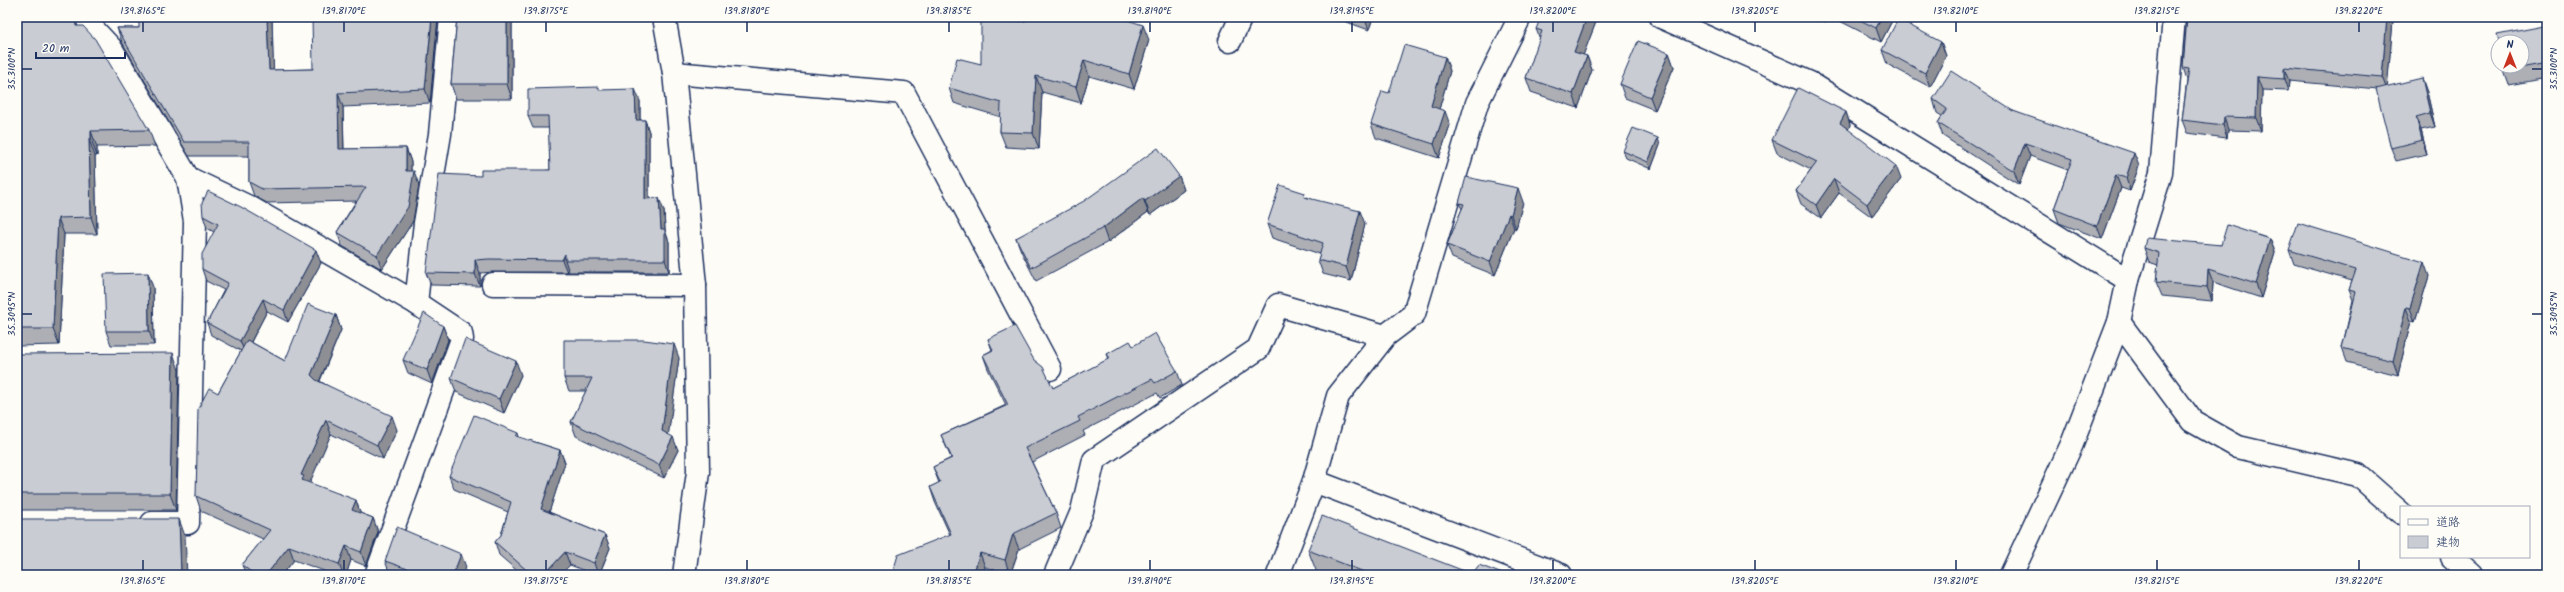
<svg xmlns="http://www.w3.org/2000/svg" width="2564" height="592" font-family="Kalam,'Klee One',sans-serif">
	<rect width="100%" height="100%" fill="#fdfcf7"/>
	<filter id="ink" filterUnits="userSpaceOnUse"><feTurbulence type="fractalNoise" baseFrequency=".025" numOctaves="2"/><feDisplacementMap in="SourceGraphic" scale="8" xChannelSelector="R" yChannelSelector="G"/><feConvolveMatrix kernelMatrix="1 2 1 2 8 2 1 2 1" color-interpolation-filters="sRGB"/></filter>
	<g filter="url(#ink)">
		<g fill="none" stroke-linecap="round" stroke-linejoin="round">
			<g stroke="#1b2f5e" stroke-width="25">
				<g id="minor">
					<polyline points="82,17 111,48 188,178 195,221 188,523 152,523"/>
					<polyline points="664,17 674,73 695,285 698,472 684,575"/>
					<polyline points="1661,17 1810,83 2128,280"/>
					<polyline points="1230,41 1241,17"/>
					<polyline points="674,73 904,93 1050,369"/>
					<polyline points="188,178 251,208 416,303 461,333 462,339 376,575"/>
					<polyline points="493,284 695,285"/>
					<polyline points="416,303 425,223 440,134 451,17"/>
					<polyline points="2119,322 2192,421 2238,447 2358,475 2401,513"/>
					<polyline points="1314,481 1561,575"/>
					<polyline points="2452,557 2472,575"/>
					<polyline points="1055,575 1082,511 1094,460 1258,349 1278,305 1385,336"/>
					<polyline points="1278,575 1314,481 1338,396 1385,336 1414,314 1477,103 1520,17"/>
					<polyline points="2011,575 2072,444 2119,322 2128,280 2161,173 2174,17"/>
				</g>
			</g>
			<use href="#minor" stroke="#fdfcf7" stroke-width="22"/>
		</g>
		<g fill="#adafb5" stroke="#1b2f5e">
			<polygon points="17,17 78,26 149,130 155,146 97,147 97,156 95,156 97,234 64,234 59,345 17,346"/>
			<polygon points="438,17 430,103 343,107 344,149 406,148 411,162 411,171 419,185 413,221 382,269 342,246 337,232 356,201 267,203 254,196 249,182 249,156 189,156 122,42 117,28 139,28 272,18 273,70 313,69"/>
			<polygon points="457,17 517,17 517,22 512,22 512,99 456,99 451,84"/>
			<polygon points="1333,17 1373,17 1369,30"/>
			<polygon points="1815,17 1828,17 1826,22"/>
			<polygon points="1832,17 1894,17 1881,42"/>
			<polygon points="2187,17 2391,17 2393,21 2387,87 2427,92 2435,127 2421,130 2427,154 2396,161 2391,148 2378,89 2289,81 2288,91 2262,90 2261,131 2228,130 2227,138 2187,133 2182,120 2187,80 2183,67"/>
			<polygon points="1596,22 1583,55 1587,56 1592,70 1578,108 1531,92 1526,78 1540,39 1536,29"/>
			<polygon points="2547,35 2547,78 2509,85 2504,71"/>
			<polygon points="1149,40 1134,89 1089,76 1081,103 1042,92 1039,149 1006,147 1000,132 1001,117 954,103 949,88 981,64"/>
			<polygon points="1941,42 1946,56 1930,87 1887,64 1882,50"/>
			<polygon points="1669,53 1674,67 1655,110 1625,98 1620,84"/>
			<polygon points="1445,57 1450,71 1439,109 1450,125 1439,158 1376,138 1371,124 1389,93"/>
			<polygon points="600,90 640,101 640,120 645,120 649,132 649,199 664,211 665,230 669,242 669,272 569,272 568,269 567,272 493,272 480,273 480,286 431,285 426,273 481,176 550,170 549,128 533,128 528,116"/>
			<polygon points="1933,99 2013,111 2139,166 2130,191 2121,188 2102,239 2059,223 2054,209 2068,170 2030,156 2019,185 1943,136 1938,123 1942,116 1937,113"/>
			<polygon points="1846,112 1850,125 1848,130 1901,179 1872,217 1839,193 1821,218 1801,204 1796,191 1811,170 1777,153 1772,140"/>
			<polygon points="1660,145 1651,169 1626,158 1623,151"/>
			<polygon points="1179,176 1184,190 1150,215 1148,212 1108,242 1036,281 1021,251 1016,238"/>
			<polygon points="1307,197 1365,224 1351,281 1323,274 1318,260 1320,254 1272,238 1267,224"/>
			<polygon points="1523,202 1516,229 1514,228 1495,275 1452,258 1447,245 1462,209 1459,203"/>
			<polygon points="203,216 321,263 288,322 267,311 251,342 285,361 336,315 341,330 320,381 397,430 383,459 331,434 309,483 360,513 373,518 378,532 366,566 351,560 346,575 335,575 294,560 282,575 246,575 242,565 263,539 201,511 196,496 218,393 241,351 211,335 207,323 224,290 206,281 202,269 214,232 207,228"/>
			<polygon points="2270,239 2275,252 2261,298 2213,282 2212,301 2162,296 2156,282 2158,265 2149,262 2144,248 2221,245"/>
			<polygon points="2289,250 2429,276 2415,322 2411,321 2398,375 2347,362 2342,348 2353,300 2349,290 2352,281 2294,264"/>
			<polygon points="153,287 154,345 111,345 106,331"/>
			<polygon points="443,326 448,340 432,384 408,373 403,360"/>
			<polygon points="988,339 1034,360 1053,388 1109,359 1107,354 1133,346 1177,371 1182,385 1160,398 1157,393 1083,431 1085,435 1032,462 1056,513 1061,528 1019,549 1010,575 985,567 983,575 892,575 950,535 935,502 930,487 939,483 933,467 951,458 941,435 1006,405 988,369 983,355 992,350"/>
			<polygon points="17,354 179,370 176,510 17,510"/>
			<polygon points="679,358 668,434 678,450 664,478 576,436 571,422 586,391 569,391 564,378"/>
			<polygon points="521,375 504,413 456,392 451,378"/>
			<polygon points="518,433 519,437 560,450 565,463 549,512 605,535 610,548 599,575 595,575 570,565 560,575 522,575 499,555 495,542 501,535 508,512 454,489 449,476"/>
			<polygon points="1308,550 1472,574 1505,575 1321,575 1317,573"/>
			<polygon points="385,561 466,567 463,575 391,575 390,574"/>
		</g>
		<g fill="#8d8f94" stroke="#1b2f5e">
			<polygon points="267,17 271,17 272,18 274,84 269,70"/>
			<polygon points="432,17 438,17 430,103 425,89"/>
			<polygon points="507,17 511,17 512,22 512,99 507,84"/>
			<polygon points="515,17 517,17 517,22"/>
			<polygon points="1364,17 1373,17 1369,30"/>
			<polygon points="1587,17 1594,17 1596,22 1579,66 1574,52"/>
			<polygon points="1824,17 1828,17 1826,22"/>
			<polygon points="1882,17 1894,17 1881,42 1876,28"/>
			<polygon points="2387,17 2391,17 2393,21 2387,90 2382,77"/>
			<polygon points="75,18 81,35 76,26"/>
			<polygon points="1143,25 1149,40 1134,89 1129,74"/>
			<polygon points="2544,26 2547,35 2547,44"/>
			<polygon points="1941,42 1946,56 1930,87 1925,73"/>
			<polygon points="1669,53 1674,67 1655,110 1650,97"/>
			<polygon points="1587,56 1592,70 1578,108 1573,94"/>
			<polygon points="1445,57 1450,71 1436,120 1431,106"/>
			<polygon points="1084,60 1089,76 1081,103 1076,87"/>
			<polygon points="2284,68 2289,81 2288,91 2284,79"/>
			<polygon points="1036,76 1042,92 1039,149 1033,133"/>
			<polygon points="2257,77 2262,90 2261,131 2256,118"/>
			<polygon points="2422,78 2427,92 2435,127 2430,113"/>
			<polygon points="635,89 640,101 640,133 636,120"/>
			<polygon points="338,93 343,107 344,163 339,149"/>
			<polygon points="1445,111 1450,125 1439,158 1434,144"/>
			<polygon points="1846,112 1850,125 1845,137 1840,123"/>
			<polygon points="2224,117 2228,130 2227,138 2223,125"/>
			<polygon points="2416,117 2421,130 2427,154 2422,140"/>
			<polygon points="645,120 649,132 649,211 645,199"/>
			<polygon points="91,131 97,147 97,156 91,139"/>
			<polygon points="1658,138 1660,145 1651,169 1648,162"/>
			<polygon points="89,139 95,156 97,234 91,217"/>
			<polygon points="2025,143 2030,156 2019,185 2014,171"/>
			<polygon points="406,148 411,162 411,184 414,171 419,185 413,221 382,269 377,255 406,171"/>
			<polygon points="2134,153 2139,166 2130,191 2126,178"/>
			<polygon points="1896,166 1901,179 1872,217 1867,204"/>
			<polygon points="2116,175 2121,188 2102,239 2097,226"/>
			<polygon points="1179,176 1184,190 1150,215 1145,201"/>
			<polygon points="1834,179 1839,193 1821,218 1816,205"/>
			<polygon points="1518,188 1523,202 1516,229 1511,215"/>
			<polygon points="659,198 664,211 665,230 669,242 669,272 665,260 661,229"/>
			<polygon points="1143,198 1148,212 1108,242 1103,228"/>
			<polygon points="1360,211 1365,224 1351,281 1346,267"/>
			<polygon points="1509,214 1514,228 1495,275 1490,262"/>
			<polygon points="58,218 64,234 59,345 53,329"/>
			<polygon points="2270,239 2275,252 2261,298 2256,284"/>
			<polygon points="316,250 321,263 288,322 284,310"/>
			<polygon points="565,254 565,260 568,269 567,272 562,260"/>
			<polygon points="475,260 480,273 480,286 475,274"/>
			<polygon points="2424,262 2429,276 2415,322 2410,308"/>
			<polygon points="2208,269 2213,282 2212,301 2207,287"/>
			<polygon points="148,273 153,287 154,345 149,331"/>
			<polygon points="263,299 267,311 245,353 240,341"/>
			<polygon points="2406,307 2411,321 2398,375 2393,361"/>
			<polygon points="336,315 341,330 316,389 311,375"/>
			<polygon points="443,326 448,340 432,384 427,370"/>
			<polygon points="674,344 679,358 667,445 662,431"/>
			<polygon points="173,353 179,370 176,510 170,494"/>
			<polygon points="516,361 521,375 504,413 499,399"/>
			<polygon points="392,416 397,430 383,459 377,445"/>
			<polygon points="326,420 331,434 308,487 302,480 301,475"/>
			<polygon points="673,437 678,450 664,478 659,465"/>
			<polygon points="560,450 565,463 546,522 541,509"/>
			<polygon points="356,500 361,515 352,510"/>
			<polygon points="373,518 378,532 366,566 361,552"/>
			<polygon points="179,519 185,536 187,575 181,575"/>
			<polygon points="1013,534 1019,549 1010,575 1005,560"/>
			<polygon points="605,535 610,548 599,575 598,575 594,563"/>
			<polygon points="289,546 294,560 282,575 266,575"/>
			<polygon points="346,546 351,560 346,575 343,575 339,564"/>
			<polygon points="565,552 570,565 560,575 544,575"/>
			<polygon points="980,553 985,567 983,575 973,575"/>
			<polygon points="461,554 466,567 463,575 453,575"/>
		</g>
		<g fill="#c9ccd3" stroke="#1b2f5e">
			<polygon points="17,17 74,17 75,18 76,26 83,26 95,39 149,130 91,131 91,139 89,139 91,217 58,218 53,329 17,329"/>
			<polygon points="139,17 267,17 269,70 313,69 312,17 432,17 425,89 338,93 339,149 406,148 406,171 414,171 408,207 377,255 337,232 366,187 262,189 249,182 249,142 184,142 117,28 139,28"/>
			<polygon points="457,17 507,17 507,84 451,84"/>
			<polygon points="1025,17 1118,17 1143,25 1129,74 1084,60 1076,87 1036,76 1033,133 1000,132 1001,103 949,88 957,58 981,64 981,20 1025,21"/>
			<polygon points="1541,17 1587,17 1574,52 1587,56 1573,94 1526,78 1542,31 1536,29"/>
			<polygon points="1854,17 1882,17 1876,28"/>
			<polygon points="2187,17 2387,17 2382,77 2284,68 2284,79 2257,77 2256,118 2224,117 2223,125 2182,120 2189,68 2183,67"/>
			<polygon points="1898,19 1941,42 1925,73 1882,50"/>
			<polygon points="2544,26 2547,44 2547,63 2504,71 2503,66 2522,66 2522,42 2499,42 2497,35"/>
			<polygon points="1638,41 1669,53 1650,97 1620,84"/>
			<polygon points="1404,45 1445,57 1431,106 1445,111 1434,144 1371,124 1382,91 1389,93"/>
			<polygon points="1951,71 2013,111 2134,153 2126,178 2116,175 2097,226 2054,209 2072,159 2025,143 2014,171 1938,123 1947,109 1933,99"/>
			<polygon points="2422,78 2430,113 2416,117 2422,140 2391,148 2376,89"/>
			<polygon points="599,87 599,90 635,89 636,120 645,120 645,199 659,198 661,229 665,229 665,260 565,260 565,254 562,260 489,259 475,260 475,274 426,273 439,174 481,176 481,170 550,170 548,116 528,116 528,89"/>
			<polygon points="1798,88 1846,112 1840,123 1896,166 1867,204 1834,179 1816,205 1796,191 1817,162 1772,140"/>
			<polygon points="1633,128 1658,138 1648,162 1623,151"/>
			<polygon points="1158,148 1179,176 1145,201 1143,198 1103,228 1031,268 1016,238 1084,201"/>
			<polygon points="1466,177 1518,188 1511,215 1509,214 1490,262 1447,245 1464,204 1459,203"/>
			<polygon points="1280,185 1305,193 1304,197 1360,211 1346,267 1318,260 1323,243 1267,224"/>
			<polygon points="208,191 241,207 316,250 284,310 263,299 240,341 207,323 228,283 202,269 202,254 218,224 203,216 202,203"/>
			<polygon points="2298,223 2424,262 2410,308 2406,307 2393,361 2342,348 2356,292 2349,290 2356,270 2289,250"/>
			<polygon points="2227,225 2270,239 2256,284 2208,269 2207,287 2156,282 2159,253 2144,248 2146,238 2221,245"/>
			<polygon points="148,273 149,331 106,331 104,274"/>
			<polygon points="308,304 336,315 311,375 316,380 392,416 377,445 326,420 301,475 304,476 302,480 356,500 352,510 373,518 361,552 346,546 339,564 289,546 266,575 255,575 242,565 270,530 196,496 198,409 209,388 218,393 247,340 285,361"/>
			<polygon points="424,313 443,326 427,370 403,360"/>
			<polygon points="1015,326 1034,360 1043,367 1053,388 1110,358 1107,354 1130,341 1133,346 1155,333 1177,371 1155,383 1152,379 1078,417 1080,421 1025,448 1056,513 1013,534 1005,560 980,553 973,575 892,575 898,555 951,534 930,487 940,482 933,467 952,458 941,435 1008,405 983,355 993,350 988,339"/>
			<polygon points="465,339 516,361 499,399 451,378"/>
			<polygon points="564,340 644,340 674,344 662,431 673,437 659,465 571,422 592,378 564,378"/>
			<polygon points="173,353 170,494 17,494 17,354"/>
			<polygon points="474,415 518,433 516,436 560,450 541,509 605,535 594,563 565,552 544,575 532,575 495,542 501,535 511,502 449,476"/>
			<polygon points="1322,516 1472,574 1479,565 1505,575 1372,575 1308,550"/>
			<polygon points="17,519 179,519 181,575 17,575"/>
			<polygon points="397,527 461,554 453,575 418,575 419,573 385,561"/>
		</g>
	</g>
	<path fill="none" stroke="#1b2f5e" stroke-width="1.5" d="M 143,22 L 143,32M 344,22 L 344,32M 546,22 L 546,32M 747,22 L 747,32M 949,22 L 949,32M 1150,22 L 1150,32M 1352,22 L 1352,32M 1553,22 L 1553,32M 1755,22 L 1755,32M 1956,22 L 1956,32M 2157,22 L 2157,32M 2359,22 L 2359,32M 22,69 L 32,69M 2532,69 L 2542,69M 22,314 L 32,314M 2532,314 L 2542,314M 143,560 L 143,570M 344,560 L 344,570M 546,560 L 546,570M 747,560 L 747,570M 949,560 L 949,570M 1150,560 L 1150,570M 1352,560 L 1352,570M 1553,560 L 1553,570M 1755,560 L 1755,570M 1956,560 L 1956,570M 2157,560 L 2157,570M 2359,560 L 2359,570"/>
	<rect width="2564" height="592" fill="none" stroke="#fdfcf7" stroke-width="44"/>
	<rect x="2400" y="506" width="130" height="52" fill="#fdfcf7" stroke="#a3aaba"/>
	<rect x="2408" y="519" width="20" height="6" fill="#fdfcf7" stroke="#a3aaba"/>
	<text x="2436" y="526" font-size="12" fill="#1b2f5e">道路</text>
	<rect x="2408" y="536" width="20" height="12" fill="#c9ccd3" stroke="#a3aaba"/>
	<text x="2436" y="546" font-size="12" fill="#1b2f5e">建物</text>
	<g transform="translate(2510 54)"><circle r="19" fill="#fdfcf7" stroke="#a3aaba"/>
	<path d="M0-3L7 15L0 10L-7 15Z" fill="#c8321e"/>
	<text y="-6" font-size="11" font-weight="bold" text-anchor="middle" fill="#1b2f5e">N</text>
	</g>
	<path d="M36 52v6h89v-6" fill="none" stroke="#1b2f5e" stroke-width="2"/>
	<text x="42" y="52" font-size="12" fill="#1b2f5e" stroke="#fdfcf7" stroke-width="3" paint-order="stroke">20 m</text>
	<rect x="22" y="22" width="2520" height="548" fill="none" stroke="#1b2f5e" stroke-width="1.5"/>
	<g font-size="10" text-anchor="middle" fill="#1b2f5e">
		<text x="143" y="14">139.8165°E</text>
		<text x="344" y="14">139.8170°E</text>
		<text x="546" y="14">139.8175°E</text>
		<text x="747" y="14">139.8180°E</text>
		<text x="949" y="14">139.8185°E</text>
		<text x="1150" y="14">139.8190°E</text>
		<text x="1352" y="14">139.8195°E</text>
		<text x="1553" y="14">139.8200°E</text>
		<text x="1755" y="14">139.8205°E</text>
		<text x="1956" y="14">139.8210°E</text>
		<text x="2157" y="14">139.8215°E</text>
		<text x="2359" y="14">139.8220°E</text>
		<text transform="translate(11 69) rotate(-90)" y="4">35.3100°N</text>
		<text transform="translate(2553 69) rotate(-90)" y="4">35.3100°N</text>
		<text transform="translate(11 314) rotate(-90)" y="4">35.3095°N</text>
		<text transform="translate(2553 314) rotate(-90)" y="4">35.3095°N</text>
		<text x="143" y="584">139.8165°E</text>
		<text x="344" y="584">139.8170°E</text>
		<text x="546" y="584">139.8175°E</text>
		<text x="747" y="584">139.8180°E</text>
		<text x="949" y="584">139.8185°E</text>
		<text x="1150" y="584">139.8190°E</text>
		<text x="1352" y="584">139.8195°E</text>
		<text x="1553" y="584">139.8200°E</text>
		<text x="1755" y="584">139.8205°E</text>
		<text x="1956" y="584">139.8210°E</text>
		<text x="2157" y="584">139.8215°E</text>
		<text x="2359" y="584">139.8220°E</text>
	</g>
</svg>
